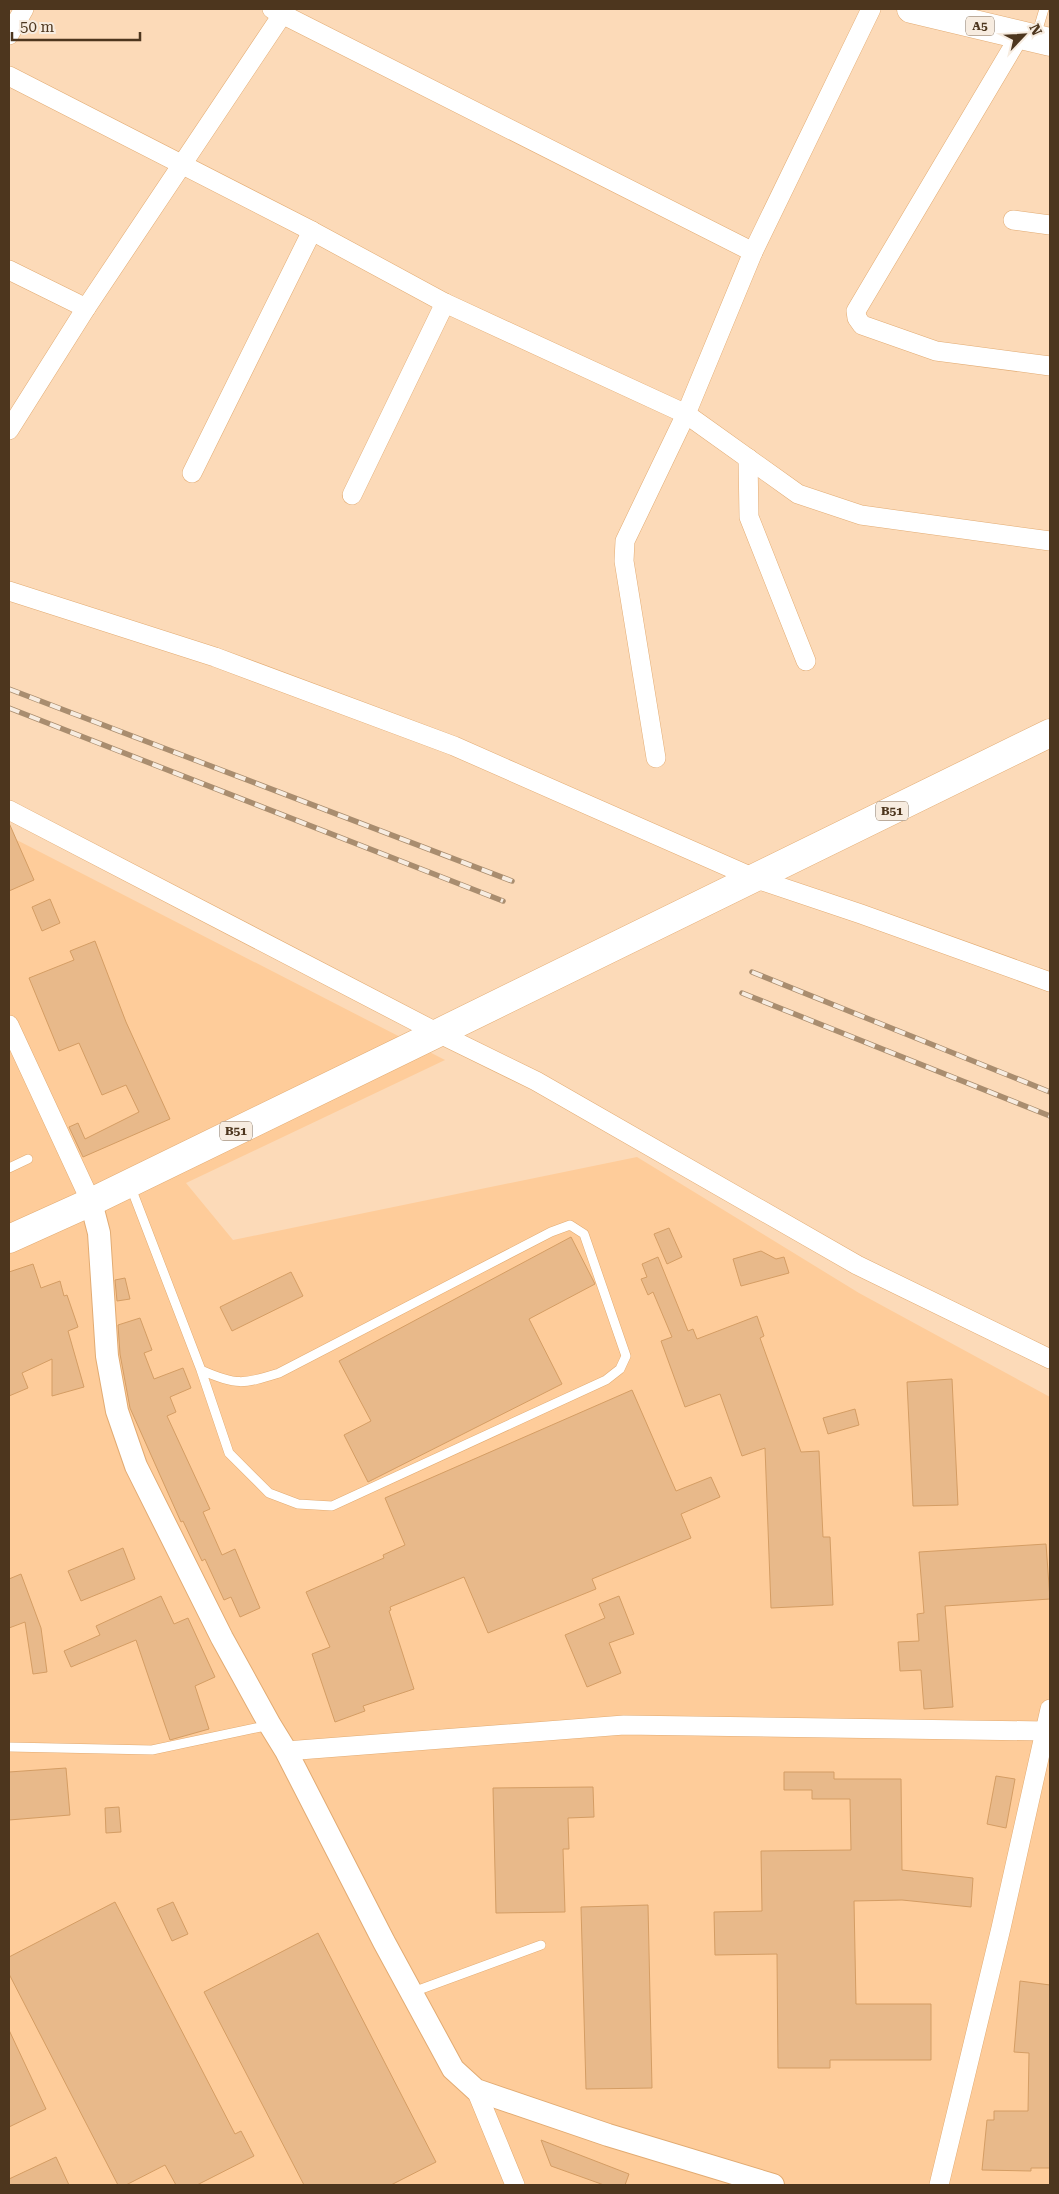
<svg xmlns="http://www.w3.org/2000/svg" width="1059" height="2194" font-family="'Roboto Serif',serif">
	<rect width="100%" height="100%" fill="#fcdab8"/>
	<polygon fill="#fecc9a" points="9,836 445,1060 186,1183 233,1240 637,1157 859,1293 1050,1397 1050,2185 9,2185"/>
	<g fill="#e8b98a" stroke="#d49d64">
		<polygon points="9,823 34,880 9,891"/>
		<polygon points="50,899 60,923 42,931 32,907"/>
		<polygon points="95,941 126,1022 170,1119 83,1157 69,1127 78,1123 85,1139 139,1112 126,1085 102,1095 79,1043 59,1051 29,978 74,960 70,951"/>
		<polygon points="669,1228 682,1257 667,1264 654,1234"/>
		<polygon points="571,1237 595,1284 529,1319 562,1384 368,1482 344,1435 371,1421 339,1361"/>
		<polygon points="761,1251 776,1259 784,1257 789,1273 741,1286 733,1259"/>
		<polygon points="658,1257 688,1331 693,1329 697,1339 757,1316 764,1336 760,1338 801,1452 819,1451 823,1537 830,1537 833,1605 771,1608 765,1448 742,1456 720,1394 685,1407 661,1341 672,1337 653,1292 648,1295 641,1279 647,1277 642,1264"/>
		<polygon points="33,1264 41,1288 60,1281 64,1296 67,1295 78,1327 68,1331 84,1387 52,1396 52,1359 22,1373 28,1388 9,1396 9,1272"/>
		<polygon points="291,1272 303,1296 232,1331 220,1307"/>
		<polygon points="125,1278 130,1299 117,1301 115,1280"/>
		<polygon points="140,1318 152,1350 144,1353 154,1379 183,1368 191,1388 170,1397 176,1412 167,1416 210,1509 203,1512 222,1555 235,1549 260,1608 240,1617 231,1597 224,1600 205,1559 202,1561 183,1521 181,1522 130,1408 120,1354 118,1325"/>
		<polygon points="952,1379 958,1505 913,1506 907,1382"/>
		<polygon points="632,1390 676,1491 711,1477 720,1497 681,1514 691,1538 592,1579 596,1589 488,1633 464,1577 390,1607 391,1610 389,1611 414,1689 363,1706 365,1711 335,1722 312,1654 330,1647 306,1592 384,1558 383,1555 405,1545 385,1498"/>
		<polygon points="855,1409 859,1425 828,1434 823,1418"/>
		<polygon points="1046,1544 1050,1599 945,1606 953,1707 924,1709 921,1670 900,1671 898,1642 919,1641 917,1614 924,1613 919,1552"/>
		<polygon points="123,1548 135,1579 81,1601 68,1571"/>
		<polygon points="21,1574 41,1628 47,1672 33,1674 25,1622 9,1628 9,1579"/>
		<polygon points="161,1596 174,1624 188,1618 215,1677 195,1686 209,1729 170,1740 136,1640 71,1667 64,1651 100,1635 96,1626"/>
		<polygon points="619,1596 634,1634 609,1643 621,1673 587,1687 565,1635 605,1618 599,1604"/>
		<polygon points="66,1768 70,1815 9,1820 9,1772"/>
		<polygon points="784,1772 834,1772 834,1779 901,1779 902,1870 973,1878 971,1907 902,1900 854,1901 856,2004 931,2004 931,2060 830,2060 830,2068 778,2068 777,1954 715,1955 714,1912 762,1911 761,1851 851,1850 850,1799 812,1799 812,1790 784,1790"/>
		<polygon points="996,1776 1015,1779 1006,1828 987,1824"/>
		<polygon points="593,1787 594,1817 568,1818 569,1849 563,1849 565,1912 496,1913 493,1788"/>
		<polygon points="119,1807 121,1832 106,1833 105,1808"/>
		<polygon points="115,1902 235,2134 241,2131 254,2156 197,2185 176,2185 165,2165 126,2185 118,2185 9,1974 9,1957"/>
		<polygon points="173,1902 188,1934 172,1941 157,1909"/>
		<polygon points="648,1905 652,2088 586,2089 581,1907"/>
		<polygon points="318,1933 436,2162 391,2185 304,2185 204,1992"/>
		<polygon points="1020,1981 1050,1985 1050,2168 1031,2168 1031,2171 982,2170 987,2120 994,2120 994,2111 1028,2111 1029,2053 1014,2052"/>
		<polygon points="9,2030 46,2109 9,2127"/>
		<polygon points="541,2140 629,2174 625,2185 604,2185 551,2166"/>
		<polygon points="56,2157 69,2185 9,2185 9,2179"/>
	</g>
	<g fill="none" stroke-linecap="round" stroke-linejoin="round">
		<g stroke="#e2ab72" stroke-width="10">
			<g id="service">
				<polyline points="1036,36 1044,9"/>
				<polyline points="9,1168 28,1159"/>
				<path d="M 130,1185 L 201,1370 L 229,1453 L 269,1493 L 298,1504 L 332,1506 L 606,1380 L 620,1369 L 626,1356 L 584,1234 L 570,1225 L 551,1232 L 279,1373 C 243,1384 237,1386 201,1370"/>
				<polyline points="9,1747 152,1750 270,1725"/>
				<polyline points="413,1992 541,1945"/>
			</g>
		</g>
		<g stroke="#e2ab72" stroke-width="20">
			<g id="minor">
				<polyline points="272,9 753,252"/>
				<polyline points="9,35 24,9"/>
				<polyline points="1020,35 856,311 857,318 862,325 936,351 1050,366"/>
				<polyline points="9,76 312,231 445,303 686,414 798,494 861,515 1050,541"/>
				<polyline points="1013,220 1050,225"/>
				<polyline points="9,270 86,308"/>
				<polyline points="9,430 86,308 286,9"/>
				<polyline points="748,458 749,517 806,661"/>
				<polyline points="192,473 312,231"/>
				<polyline points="352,495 445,303"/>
				<polyline points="9,591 215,657 454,746 754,878 861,914 1050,982"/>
				<polyline points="656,758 624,561 625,541 686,414 753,252 871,9"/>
				<polyline points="9,810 438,1033 536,1081 857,1265 1050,1359"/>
				<polyline points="9,1025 91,1202"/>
				<polyline points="286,1751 624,1725 1044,1731 1050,1733"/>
				<polyline points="476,2090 515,2185"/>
				<polyline points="939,2185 1001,1928 1050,1709"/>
			</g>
		</g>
		<g stroke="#e2ab72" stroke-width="24">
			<polyline id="tertiary" points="91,1202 99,1233 107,1356 117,1411 136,1466 222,1638 270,1725 286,1751 384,1942 440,2045 453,2069 476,2090 608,2135 773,2185"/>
		</g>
		<g stroke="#e2ab72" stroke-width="29">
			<g id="trunk">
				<polyline points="911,9 1050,42"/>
				<polyline points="9,1239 91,1202 438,1033 1050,733"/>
			</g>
		</g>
		<use href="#service" stroke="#fff" stroke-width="9"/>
		<use href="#minor" stroke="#fff" stroke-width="19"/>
		<use href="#tertiary" stroke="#fff" stroke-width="22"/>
		<use href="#trunk" stroke="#fff" stroke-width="28"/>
		<g stroke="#a98d6f" stroke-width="5.5">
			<g id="rail">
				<polyline points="9,689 512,881"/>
				<polyline points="9,708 503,901"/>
				<polyline points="752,972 1050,1092"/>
				<polyline points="742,993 1050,1116"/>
			</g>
		</g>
		<use href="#rail" stroke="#f7ece0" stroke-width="4" stroke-dasharray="11" stroke-linecap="butt"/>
	</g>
	<g text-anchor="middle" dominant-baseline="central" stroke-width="4.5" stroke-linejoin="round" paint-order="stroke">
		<g fill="#f7ece0" stroke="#806d58" stroke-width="1">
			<rect x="966" y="16.5" width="28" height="19" rx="4"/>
			<rect x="876" y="801.5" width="32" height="19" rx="4"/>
			<rect x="220" y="1121.5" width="32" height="19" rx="4"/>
		</g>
		<g font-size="12" font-weight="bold" fill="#4d361e">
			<text x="980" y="26">A5</text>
			<text x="892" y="811">B51</text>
			<text x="236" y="1131">B51</text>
		</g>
	</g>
	<rect width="1059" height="2194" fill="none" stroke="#4d361e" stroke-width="20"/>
	<g transform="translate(1024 35) rotate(65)" stroke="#f7ece0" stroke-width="4" paint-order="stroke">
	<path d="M0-4L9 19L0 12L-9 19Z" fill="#4d361e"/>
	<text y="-8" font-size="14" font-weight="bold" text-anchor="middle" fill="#4d361e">N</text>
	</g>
	<path d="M12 32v8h128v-8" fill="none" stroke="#4d361e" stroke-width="2.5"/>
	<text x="20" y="32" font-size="15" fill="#4d361e" stroke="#f7ece0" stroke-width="4" paint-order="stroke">50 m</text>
</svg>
